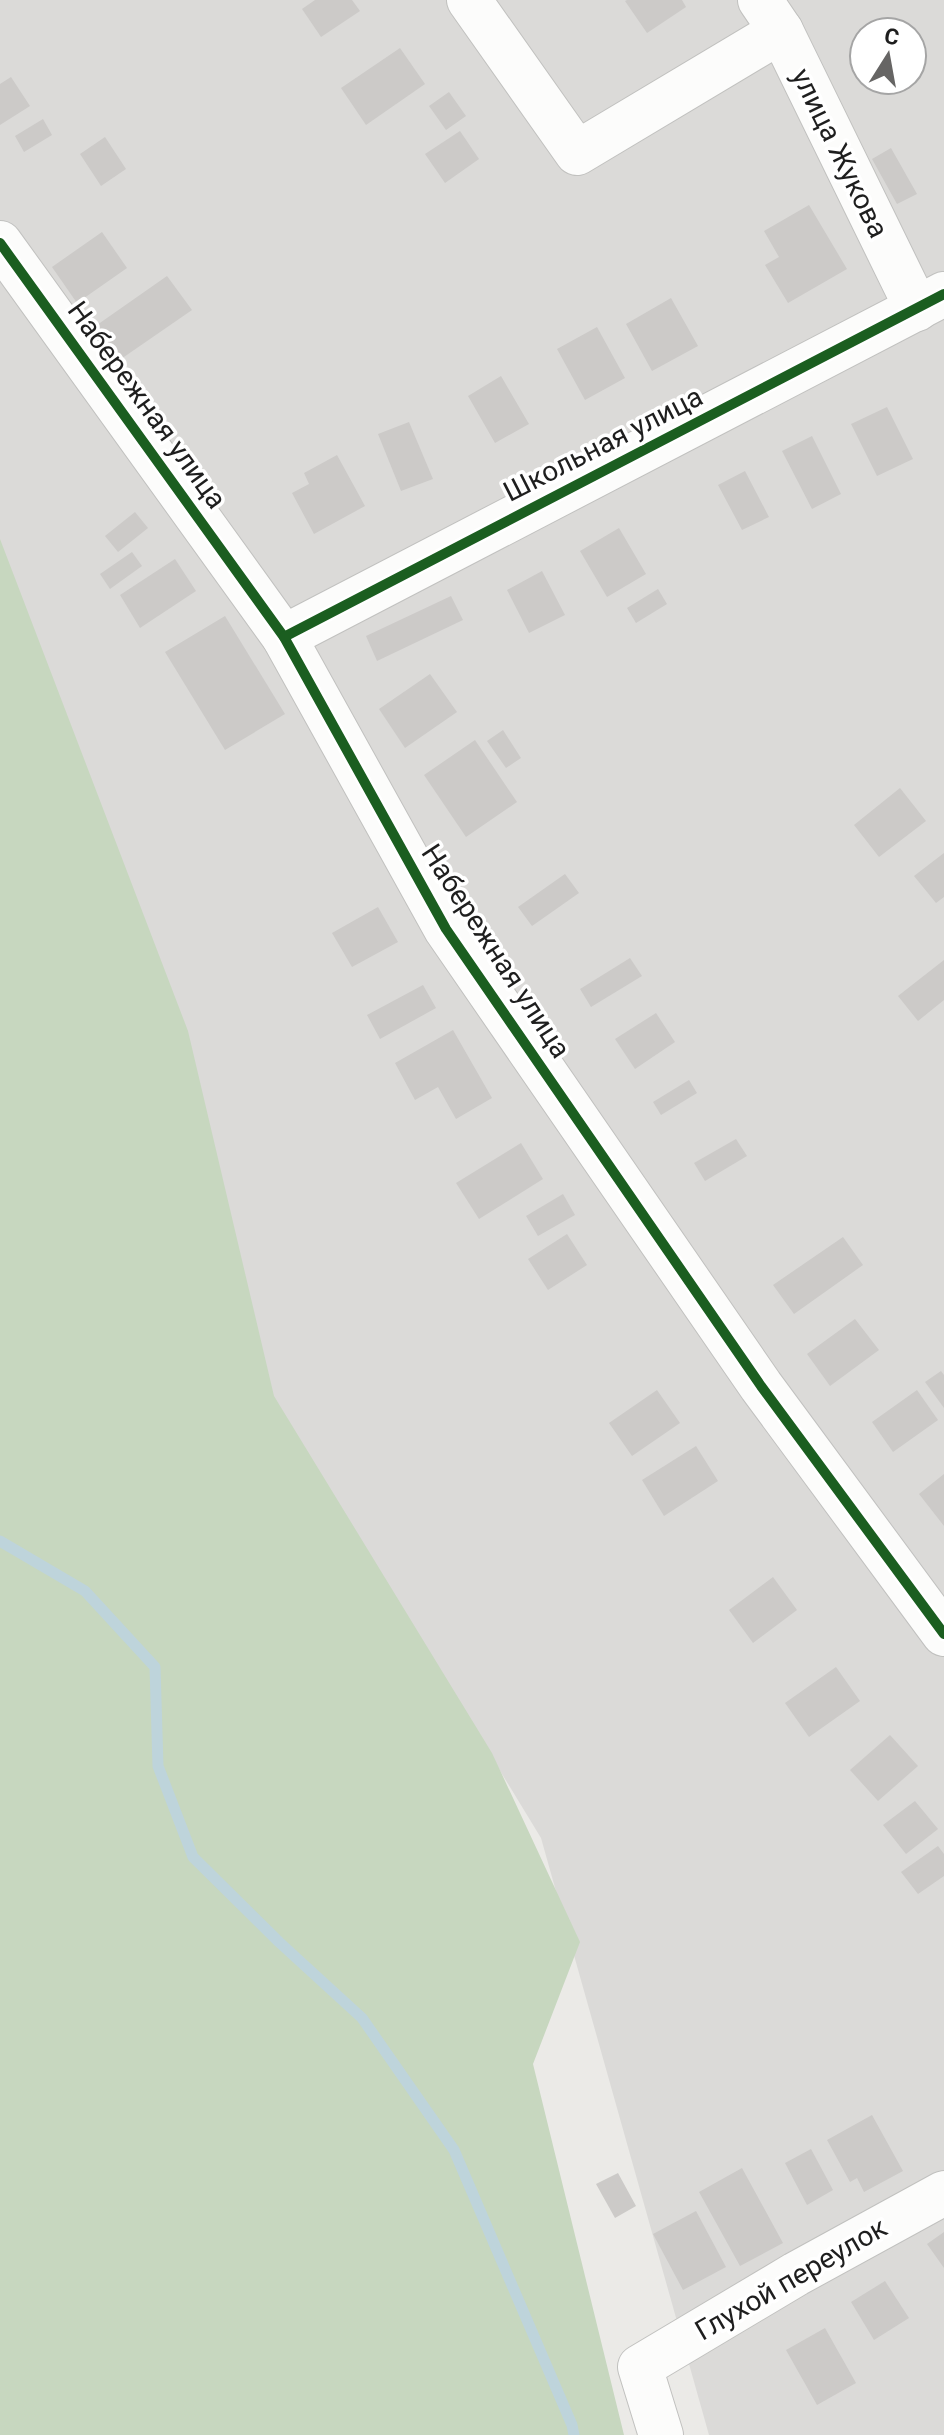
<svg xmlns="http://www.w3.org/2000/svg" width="944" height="2435" font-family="Roboto,sans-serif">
	<rect width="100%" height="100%" fill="#ebeae7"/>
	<path fill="#dbdad8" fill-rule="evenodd" d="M 0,0 L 944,0 L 944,2435 L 709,2435 L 541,1838 L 0,950 ZM 864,32 L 912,32 L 912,80 L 864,80 Z"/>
	<polygon fill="#c7d7bf" points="0,539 188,1031 274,1396 492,1753 580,1942 533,2064 624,2435 0,2435"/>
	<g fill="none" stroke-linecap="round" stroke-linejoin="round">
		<polyline stroke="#bed4db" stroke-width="11" points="0,1541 85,1591 155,1667 158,1766 193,1857 279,1942 362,2018 454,2150 572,2425 574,2435"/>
	</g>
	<g fill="#cccac8">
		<polygon points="315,0 352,0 360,11 321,37 302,9"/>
		<polygon points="627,0 682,0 686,7 647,33 625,1"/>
		<polygon points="400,48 425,84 366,125 341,88"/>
		<polygon points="11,77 30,106 0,125 0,84"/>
		<polygon points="449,92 466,116 446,130 429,106"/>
		<polygon points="43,119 52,135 24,152 15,136"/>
		<polygon points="460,131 479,159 445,183 425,154"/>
		<polygon points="105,137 126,169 101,186 80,154"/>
		<polygon points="891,148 917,194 897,204 872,159"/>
		<polygon points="809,205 847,269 788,303 765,265 779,257 764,231"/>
		<polygon points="102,232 127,268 77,303 52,267"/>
		<polygon points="167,276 192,310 121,359 97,325"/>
		<polygon points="671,298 698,346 652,371 626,324"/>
		<polygon points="597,327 625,378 585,400 557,349"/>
		<polygon points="501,376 529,424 495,443 468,396"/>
		<polygon points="887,407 913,459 877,476 851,424"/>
		<polygon points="409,422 433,479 401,491 378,434"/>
		<polygon points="812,436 841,494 812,509 782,451"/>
		<polygon points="337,455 365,506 314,534 292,493 309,484 304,473"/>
		<polygon points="745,471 769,517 742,530 718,485"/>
		<polygon points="135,512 148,528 118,552 105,536"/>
		<polygon points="619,528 646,574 607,597 580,551"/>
		<polygon points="132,552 142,566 110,589 100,574"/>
		<polygon points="175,559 196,591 140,628 120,595"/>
		<polygon points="542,571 565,615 529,633 507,590"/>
		<polygon points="658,589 667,604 636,623 627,608"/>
		<polygon points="451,596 463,620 377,661 366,636"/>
		<polygon points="225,616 285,714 225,750 165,652"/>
		<polygon points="430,674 457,712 405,748 379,709"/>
		<polygon points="503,730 521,758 506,768 487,741"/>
		<polygon points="475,740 517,802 466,837 424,775"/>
		<polygon points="900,788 926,821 879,857 854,825"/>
		<polygon points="944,853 944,897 936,903 914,876"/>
		<polygon points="565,874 579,893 532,926 518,907"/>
		<polygon points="378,907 398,942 352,967 332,933"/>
		<polygon points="630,958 642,976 591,1007 580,989"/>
		<polygon points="944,960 944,1000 918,1021 898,996"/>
		<polygon points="423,985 436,1008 380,1039 367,1015"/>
		<polygon points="656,1013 675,1042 635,1069 615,1039"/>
		<polygon points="453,1030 492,1098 456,1119 438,1087 415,1100 395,1063"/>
		<polygon points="689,1080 697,1093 661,1115 653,1102"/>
		<polygon points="736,1139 747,1156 705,1181 694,1163"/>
		<polygon points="521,1143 543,1179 479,1219 456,1183"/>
		<polygon points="563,1194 575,1215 538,1236 526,1216"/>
		<polygon points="567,1234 587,1265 548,1290 528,1259"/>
		<polygon points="843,1237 863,1265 794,1314 773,1285"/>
		<polygon points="855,1319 879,1350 830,1386 807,1354"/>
		<polygon points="941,1371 944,1375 944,1408 925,1382"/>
		<polygon points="657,1390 680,1423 632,1456 609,1423"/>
		<polygon points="917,1390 938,1420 893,1452 872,1422"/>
		<polygon points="696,1446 718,1481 664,1516 642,1480"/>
		<polygon points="944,1474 944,1526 919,1494"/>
		<polygon points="773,1577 797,1610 753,1643 729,1610"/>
		<polygon points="836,1667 860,1701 809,1737 785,1703"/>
		<polygon points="890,1735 918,1766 878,1801 850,1770"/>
		<polygon points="915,1801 938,1829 906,1854 883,1825"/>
		<polygon points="938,1846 944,1854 944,1876 918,1894 901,1872"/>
		<polygon points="872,2115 903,2171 864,2192 857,2178 850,2182 827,2140"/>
		<polygon points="811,2149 833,2190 807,2205 785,2163"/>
		<polygon points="742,2168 783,2243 740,2266 699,2192"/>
		<polygon points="618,2173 636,2206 615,2218 596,2184"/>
		<polygon points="696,2211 726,2267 683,2290 653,2234"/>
		<polygon points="944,2232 944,2268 927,2244"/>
		<polygon points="885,2281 909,2318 874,2340 851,2302"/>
		<polygon points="825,2328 856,2383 817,2405 786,2350"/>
	</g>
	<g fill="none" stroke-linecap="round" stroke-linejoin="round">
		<g stroke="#c1c1bf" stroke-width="46">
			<g id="minor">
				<polyline points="469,0 577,153 781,31"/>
				<polyline points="760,0 781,31 917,309"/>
				<polyline points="0,243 284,637 446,929 761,1386 944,1634"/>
				<polyline points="284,637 944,294"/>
				<polyline points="661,2435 640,2367 796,2274 944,2193"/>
			</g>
		</g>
		<use href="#minor" stroke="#fcfcfb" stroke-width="44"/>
		<g stroke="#fff" stroke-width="15">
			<g id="cycleway">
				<polyline points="0,243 284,637 446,929 761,1386 944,1634"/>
				<polyline points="284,637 944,294"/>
			</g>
		</g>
		<use href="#cycleway" stroke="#1b5e20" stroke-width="10"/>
	</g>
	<g text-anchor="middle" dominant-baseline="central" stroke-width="7" stroke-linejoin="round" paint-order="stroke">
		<g font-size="28" fill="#1e1e1e" stroke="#fff">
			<text transform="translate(840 153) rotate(64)">улица Жукова</text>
			<text transform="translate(147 405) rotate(54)">Набережная улица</text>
			<text transform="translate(603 444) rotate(-27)">Школьная улица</text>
			<text transform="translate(496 951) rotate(57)">Набережная улица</text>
			<text transform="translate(791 2279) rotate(-30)">Глухой переулок</text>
		</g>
	</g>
	<g transform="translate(888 56) rotate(11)"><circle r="38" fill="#ffffff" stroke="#a5a5a5" stroke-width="2"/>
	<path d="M0-6L14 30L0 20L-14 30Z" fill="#666564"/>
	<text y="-12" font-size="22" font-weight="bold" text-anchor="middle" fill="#1e1e1e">С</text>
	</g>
</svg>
